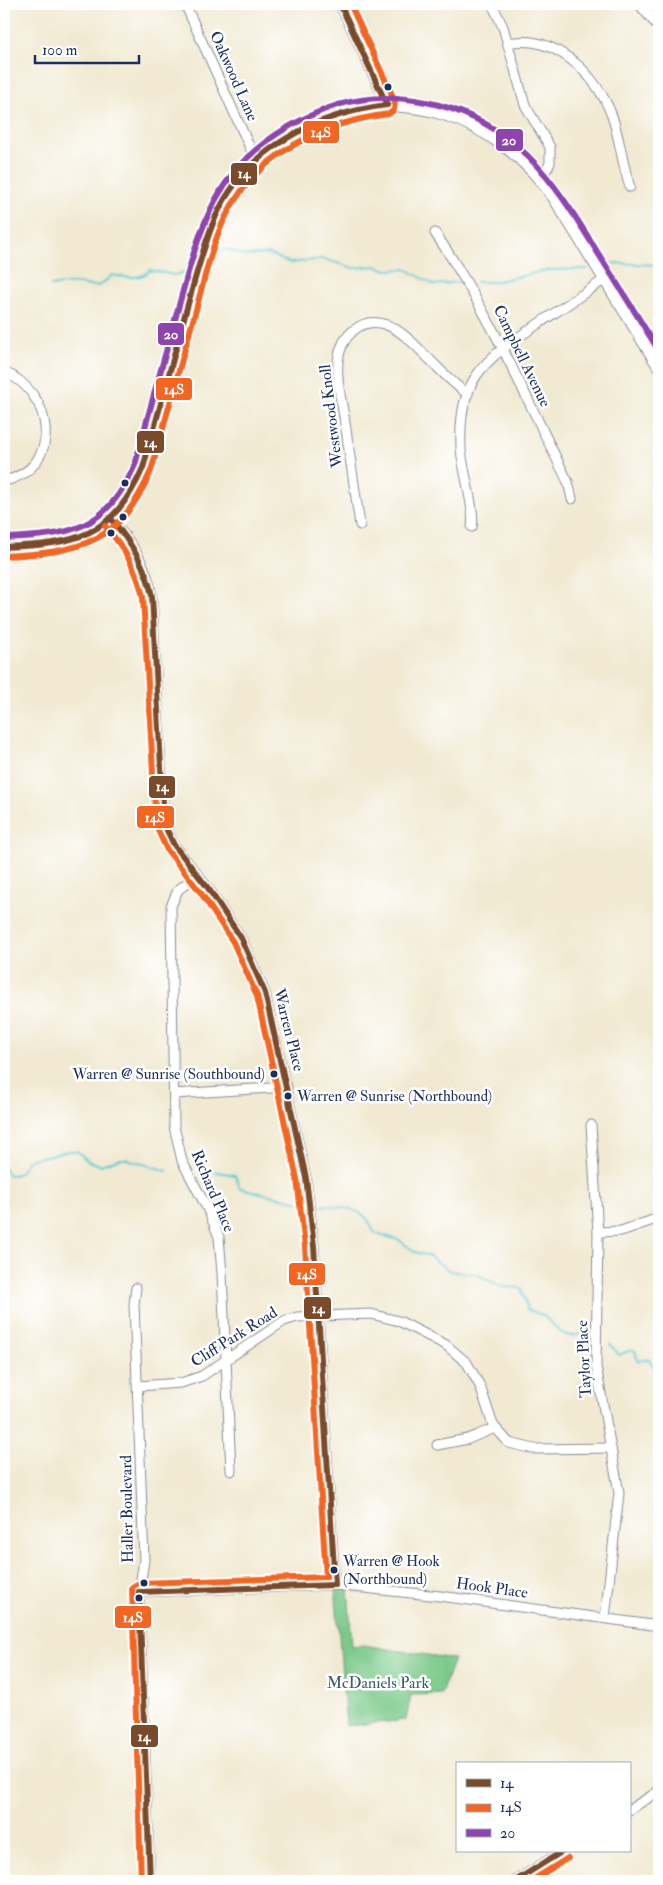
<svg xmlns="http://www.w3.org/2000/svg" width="663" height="1885" font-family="'IM FELL Double Pica',serif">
	<rect width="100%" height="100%" fill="#fff"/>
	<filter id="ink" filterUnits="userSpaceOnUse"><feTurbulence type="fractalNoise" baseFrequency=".02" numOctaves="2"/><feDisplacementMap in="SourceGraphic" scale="10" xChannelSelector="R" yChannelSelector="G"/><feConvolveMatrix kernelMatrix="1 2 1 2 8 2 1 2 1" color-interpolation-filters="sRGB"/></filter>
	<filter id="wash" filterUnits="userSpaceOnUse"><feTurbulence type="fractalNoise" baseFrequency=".0096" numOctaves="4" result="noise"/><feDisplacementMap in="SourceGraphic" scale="20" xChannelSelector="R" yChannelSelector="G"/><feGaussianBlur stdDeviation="1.12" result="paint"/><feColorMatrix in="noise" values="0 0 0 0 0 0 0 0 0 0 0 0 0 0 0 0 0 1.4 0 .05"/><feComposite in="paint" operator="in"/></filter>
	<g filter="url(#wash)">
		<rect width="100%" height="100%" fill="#f1e9d1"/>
		<polygon fill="#7bca8a" stroke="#4b7c74" points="335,1585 348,1587 352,1646 362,1645 454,1659 441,1694 411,1695 406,1720 346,1726"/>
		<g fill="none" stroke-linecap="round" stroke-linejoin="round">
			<g stroke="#5dcad4" stroke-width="2">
				<polyline points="209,259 220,250 229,250 245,256 269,254 290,263 323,259 354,268 375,266 387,270 406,269 434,285 460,282"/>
				<polyline points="608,263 659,265"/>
				<polyline points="476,282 494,282 549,270 588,269"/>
				<path d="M 50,286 C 58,285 67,283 75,284 C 94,284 94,293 112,275 C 123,277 141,281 150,270 L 174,275 L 185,272"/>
				<path d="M 4,1168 L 9,1175 C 22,1176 21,1169 28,1160 L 69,1151 L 77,1151 L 88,1161 L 100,1165 L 119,1159 L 127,1159 L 167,1171"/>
				<polyline points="200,1169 235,1175 240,1188 299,1202"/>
				<path d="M 319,1205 C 333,1206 359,1207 368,1220 C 371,1224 372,1229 375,1233 L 399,1240 L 415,1252 L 429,1256 L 450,1271 L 475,1274 L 503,1287 L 521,1288 L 528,1310 L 543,1315 L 560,1332 L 569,1336 L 585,1334"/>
				<polyline points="610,1344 619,1355 631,1350 635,1351 638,1361 649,1359 659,1376"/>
			</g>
		</g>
	</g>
	<g filter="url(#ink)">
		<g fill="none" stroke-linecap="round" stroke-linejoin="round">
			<g stroke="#868c98" stroke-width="11">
				<g id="minor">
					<polyline points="185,4 256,161"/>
					<polyline points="340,4 387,105"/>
					<polyline points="492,4 503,27 525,105 550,147 550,163 541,180"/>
					<path d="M 508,43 C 555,33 597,75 612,116 C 620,139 622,164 630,187"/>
					<path d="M 435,233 C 489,311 526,398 568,482 L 572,499"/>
					<path d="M 4,372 C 54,392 64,468 4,481"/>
					<path d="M 112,520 C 132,543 147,565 152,596 L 164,824 L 174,845 L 208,888 L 241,938 L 265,993 L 306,1178 L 314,1246 L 335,1585"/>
					<path d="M 360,525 C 355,489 349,452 344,416 C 341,399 336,380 338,362 C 340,338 360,315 387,325 C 412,334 441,377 468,394"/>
					<path d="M 472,527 C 476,511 462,469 461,448 C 458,379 483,361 535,326 C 559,310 582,295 605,279"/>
					<polyline points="197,875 178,890 171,906 174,1126 182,1161 209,1212 219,1237 222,1273 231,1471"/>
					<polyline points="174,1094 287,1087"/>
					<polyline points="591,1125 598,1232 596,1366 619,1493 605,1618"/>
					<polyline points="598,1232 621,1231 659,1218"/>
					<polyline points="136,1288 134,1304 144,1560 139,1592 150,1881"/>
					<polyline points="138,1386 181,1383 202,1376 284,1321 297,1317 371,1314 399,1321 446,1345 467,1363 480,1386 493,1425 509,1443 534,1449 611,1448"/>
					<polyline points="437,1445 468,1439 495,1428"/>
					<polyline points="139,1592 335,1585 440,1596 659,1626"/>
					<polyline points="629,1810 659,1791"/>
					<polyline points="515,1881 563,1851"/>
				</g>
			</g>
			<g stroke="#868c98" stroke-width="13">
				<g id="major">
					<polyline points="640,4 659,26"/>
					<path d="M 4,547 C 71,545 118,538 143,468 L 198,268 C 208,238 217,210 235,185 C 253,161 278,140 305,127 C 398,80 496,116 554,198 L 659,367"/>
				</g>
			</g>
			<use href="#minor" stroke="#fff" stroke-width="9"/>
			<use href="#major" stroke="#fff" stroke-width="11"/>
			<g stroke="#fff" stroke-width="10">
				<g id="bus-1">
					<polyline points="340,4 387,105"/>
					<path d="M 112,520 C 131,543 146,566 152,596 L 164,824 L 174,845 L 208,888 L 241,938 L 265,993 L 306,1178 L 314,1246 L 335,1585"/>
					<path d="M 4,547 C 75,544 112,538 143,468 C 157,418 171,368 184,318 C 194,284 202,248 216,216 C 247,148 316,114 387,105"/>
					<polyline points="139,1592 150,1881"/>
					<polyline points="139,1592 335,1585"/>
					<polyline points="515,1881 563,1851"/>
				</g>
			</g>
			<g stroke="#fff" stroke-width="10">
				<g id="bus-2">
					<path d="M 105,526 C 124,547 137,569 143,597 L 156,826 L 167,850 L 201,893 L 233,942 L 257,996 L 297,1179 L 305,1247 L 326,1577 L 139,1583 L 132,1587 L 141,1881"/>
					<path d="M 4,556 C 79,552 119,545 151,471 C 166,420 179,368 194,317 C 203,285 210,250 224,220 C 255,154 321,123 389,114 L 394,110 L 395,101 L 350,4"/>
					<polyline points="531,1881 568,1858"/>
				</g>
			</g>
			<g stroke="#fff" stroke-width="10">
				<path id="bus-3" d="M 4,538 C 71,535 105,531 135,465 C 148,415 162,366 176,316 C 187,277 196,236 216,199 C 240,155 280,127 326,109 C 357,97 393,95 426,102 C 514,120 552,178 596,250 C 617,283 638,317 659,351"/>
			</g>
			<use href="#bus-1" stroke="#7a4b2a" stroke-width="6"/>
			<use href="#bus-2" stroke="#f26522" stroke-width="6"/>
			<use href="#bus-3" stroke="#8e44ad" stroke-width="6"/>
		</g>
	</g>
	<g fill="#1b2f5e" stroke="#fff" stroke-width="2">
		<circle cx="388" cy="87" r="4.5"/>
		<circle cx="125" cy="483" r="4.5"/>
		<circle cx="123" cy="517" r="4.5"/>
		<circle cx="111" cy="533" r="4.5"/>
		<circle cx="274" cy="1074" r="4.5"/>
		<circle cx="288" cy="1096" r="4.5"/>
		<circle cx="334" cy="1570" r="4.5"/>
		<circle cx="144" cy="1583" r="4.5"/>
		<circle cx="139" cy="1598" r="4.5"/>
	</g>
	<g text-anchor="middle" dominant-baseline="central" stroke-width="5" stroke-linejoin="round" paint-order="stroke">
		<g font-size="15" fill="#1b2f5e" stroke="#fff" text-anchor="start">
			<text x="265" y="1074" text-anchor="end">Warren @ Sunrise (Southbound)</text>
			<text x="297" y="1096">Warren @ Sunrise (Northbound)</text>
			<text x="343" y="1561">Warren @ Hook<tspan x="343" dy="18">(Northbound)</tspan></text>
		</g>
		<g font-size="16" fill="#1b2f5e" stroke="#fff">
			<text transform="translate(234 76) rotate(66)">Oakwood Lane</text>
			<text transform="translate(522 356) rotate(64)">Campbell Avenue</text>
			<text transform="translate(331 416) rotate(-97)">Westwood Knoll</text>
			<text transform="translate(289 1030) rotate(76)">Warren Place</text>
			<text transform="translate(213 1191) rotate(67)">Richard Place</text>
			<text transform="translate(234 1337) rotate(-32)">Cliff Park Road</text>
			<text transform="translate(584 1359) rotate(-93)">Taylor Place</text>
			<text transform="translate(127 1509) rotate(-91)">Haller Boulevard</text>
			<text transform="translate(492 1588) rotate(8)">Hook Place</text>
		</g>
		<g font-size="16" fill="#385e6b" stroke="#fff">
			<text x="378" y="1683">McDaniels Park</text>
		</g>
	</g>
	<g stroke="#fff" stroke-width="2">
		<rect x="302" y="120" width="38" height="24" rx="5" fill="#f26522"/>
		<rect x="495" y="128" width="29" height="24" rx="5" fill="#8e44ad"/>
		<rect x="230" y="162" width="28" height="24" rx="5" fill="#7a4b2a"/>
		<rect x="157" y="322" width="28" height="24" rx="5" fill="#8e44ad"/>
		<rect x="155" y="377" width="38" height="24" rx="5" fill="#f26522"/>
		<rect x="136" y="430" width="29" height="24" rx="5" fill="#7a4b2a"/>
		<rect x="148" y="775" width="28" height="24" rx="5" fill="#7a4b2a"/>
		<rect x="136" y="805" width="39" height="24" rx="5" fill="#f26522"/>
		<rect x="288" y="1262" width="38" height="24" rx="5" fill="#f26522"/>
		<rect x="303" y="1296" width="29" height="24" rx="5" fill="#7a4b2a"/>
		<rect x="114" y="1605" width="38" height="24" rx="5" fill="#f26522"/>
		<rect x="130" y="1724" width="29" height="24" rx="5" fill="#7a4b2a"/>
	</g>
	<g font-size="14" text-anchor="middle" font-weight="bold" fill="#fff">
		<text x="321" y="137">14S</text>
		<text x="509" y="145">20</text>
		<text x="244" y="178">14</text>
		<text x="171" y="339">20</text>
		<text x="174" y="394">14S</text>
		<text x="150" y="447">14</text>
		<text x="162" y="791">14</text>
		<text x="155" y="822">14S</text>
		<text x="307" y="1279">14S</text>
		<text x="318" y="1313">14</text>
		<text x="133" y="1622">14S</text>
		<text x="144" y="1741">14</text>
	</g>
	<rect width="663" height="1885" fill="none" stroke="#fff" stroke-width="20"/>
	<rect x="456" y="1762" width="175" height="90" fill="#ffffff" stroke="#a4acbf"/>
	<rect x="466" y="1779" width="25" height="8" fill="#7a4b2a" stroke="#a4acbf"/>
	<text x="500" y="1788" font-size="15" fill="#1b2f5e">14</text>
	<rect x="466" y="1804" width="25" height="8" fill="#f26522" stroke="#a4acbf"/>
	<text x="500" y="1812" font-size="15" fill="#1b2f5e">14S</text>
	<rect x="466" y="1829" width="25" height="8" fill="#8e44ad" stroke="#a4acbf"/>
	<text x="500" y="1838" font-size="15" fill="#1b2f5e">20</text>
	<path d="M35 55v8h104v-8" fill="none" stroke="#1b2f5e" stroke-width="2.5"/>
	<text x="42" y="55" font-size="15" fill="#1b2f5e" stroke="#ffffff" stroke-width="4" paint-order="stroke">100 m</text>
</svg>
